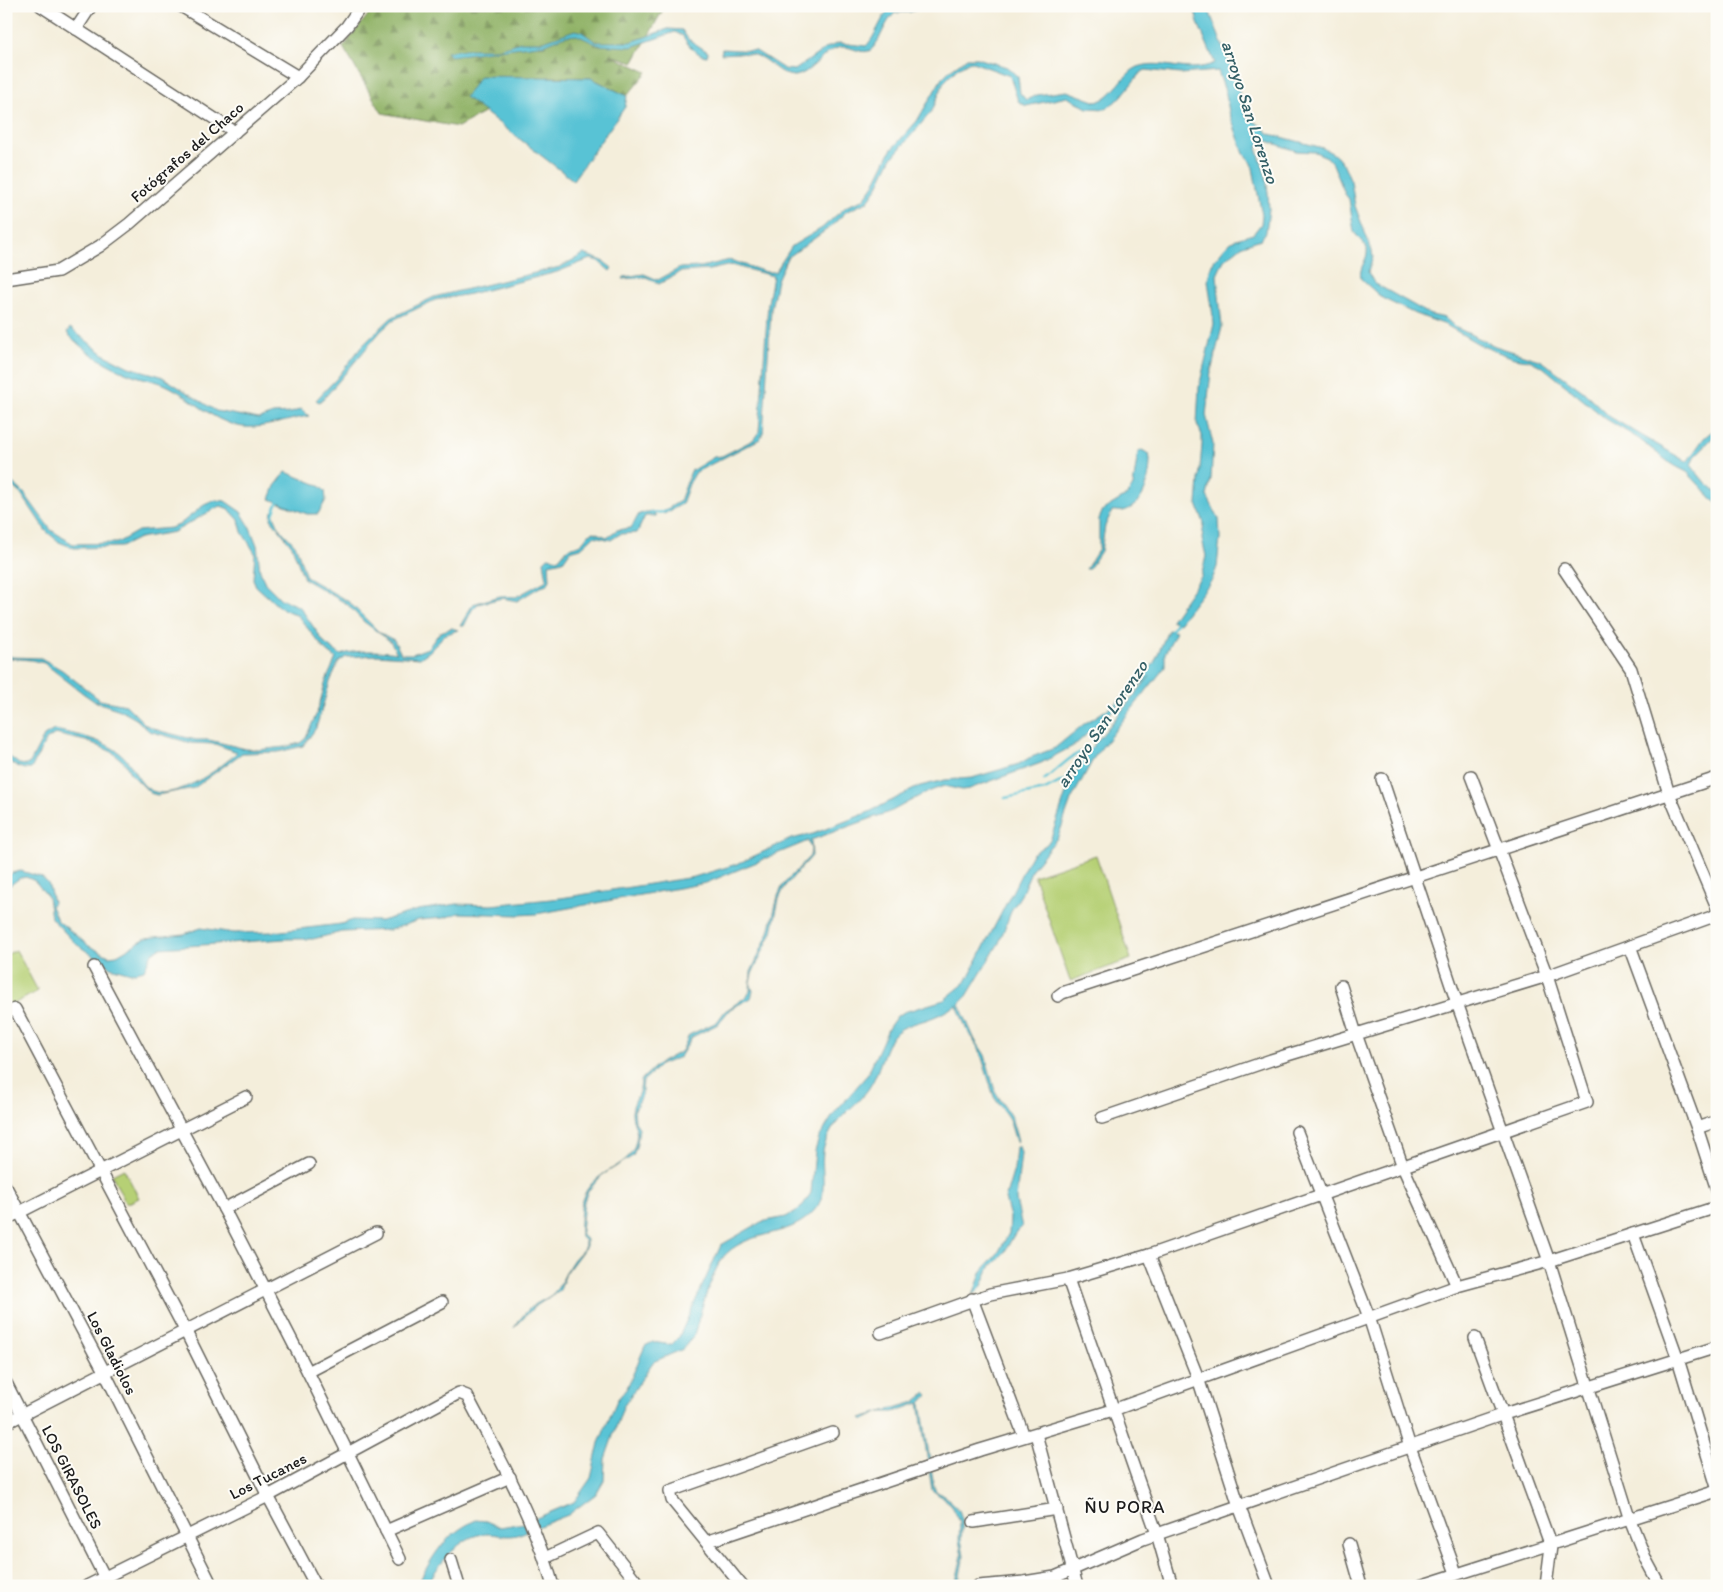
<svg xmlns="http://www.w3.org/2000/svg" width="1723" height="1592" font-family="Itim,sans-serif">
	<defs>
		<pattern id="forest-firs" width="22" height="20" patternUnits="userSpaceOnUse" patternTransform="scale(1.25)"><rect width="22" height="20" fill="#90b266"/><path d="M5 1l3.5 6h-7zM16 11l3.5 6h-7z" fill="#759053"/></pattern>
	</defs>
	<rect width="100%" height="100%" fill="#fdfcf7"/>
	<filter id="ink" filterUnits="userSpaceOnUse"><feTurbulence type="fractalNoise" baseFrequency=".02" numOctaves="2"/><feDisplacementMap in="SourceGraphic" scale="10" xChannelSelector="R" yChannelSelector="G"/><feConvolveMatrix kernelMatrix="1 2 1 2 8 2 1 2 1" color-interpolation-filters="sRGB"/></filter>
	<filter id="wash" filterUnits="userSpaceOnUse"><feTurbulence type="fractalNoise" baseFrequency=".0096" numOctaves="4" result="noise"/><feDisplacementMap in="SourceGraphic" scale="20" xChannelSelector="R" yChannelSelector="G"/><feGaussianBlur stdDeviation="1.12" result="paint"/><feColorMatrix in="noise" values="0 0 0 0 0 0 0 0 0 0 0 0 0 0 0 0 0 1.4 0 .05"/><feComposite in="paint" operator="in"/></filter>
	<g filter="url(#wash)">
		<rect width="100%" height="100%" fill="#f4eedb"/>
		<polygon fill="url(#forest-firs)" stroke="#566741" points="375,6 665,6 634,62 610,55 647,72 627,96 591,78 549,77 458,127 382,113 343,47"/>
		<g fill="#b6d075" stroke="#697648">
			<polygon points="1096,855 1131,959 1070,981 1034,876"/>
			<polygon points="16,950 38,991 6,1008 6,955"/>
			<polygon points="124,1169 139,1198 126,1204 112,1175"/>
		</g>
		<g fill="#59c3d5" stroke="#3a7078">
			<path d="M 910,6 L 927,6 L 910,12 L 895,13 C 883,24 882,39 871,50 C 861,55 852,46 842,47 C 823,49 811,76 793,76 C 780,75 770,62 760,57 C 749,52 733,53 721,54 L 722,49 L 756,51 L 784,69 L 795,70 L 826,48 L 839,43 L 866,46 C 875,38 883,13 890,9 C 895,7 904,8 910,6 Z"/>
			<path d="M 1194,6 L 1206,6 L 1210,13 L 1236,81 L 1246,117 L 1257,123 L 1270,134 L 1323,148 L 1337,156 L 1344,165 L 1351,181 L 1355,206 L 1372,251 L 1373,257 L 1368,272 L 1374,283 L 1431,315 L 1445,318 L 1455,327 L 1495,346 L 1542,361 L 1584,392 L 1610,417 L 1687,462 L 1704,438 L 1717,427 L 1717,433 L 1694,457 L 1691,465 L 1702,479 L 1717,492 L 1717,504 L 1687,472 L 1671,464 L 1639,439 L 1606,419 L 1543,367 L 1529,360 L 1514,358 L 1482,346 L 1446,325 L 1415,314 L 1382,298 L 1361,279 C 1358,266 1369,260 1367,248 L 1354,232 L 1349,199 L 1345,194 L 1333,164 L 1327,157 L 1315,152 L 1296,151 L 1262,139 L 1257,148 L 1266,177 L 1268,193 L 1269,209 L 1266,232 L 1261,239 L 1243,245 L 1224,260 L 1217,275 L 1222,327 L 1211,372 L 1206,415 L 1213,444 L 1211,479 L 1207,496 L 1219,519 L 1220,538 L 1217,567 L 1212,580 L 1179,623 L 1171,620 L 1201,577 L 1206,556 L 1202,539 L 1204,523 L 1197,504 L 1202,445 L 1202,435 L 1197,424 L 1199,387 L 1214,324 L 1208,280 L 1210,270 L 1213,262 L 1226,246 L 1236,239 L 1253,234 L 1261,224 L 1262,215 L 1252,163 L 1244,154 L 1229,112 L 1226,94 L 1218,71 L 1180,74 L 1146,70 L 1141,72 L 1121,97 L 1106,109 L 1087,108 L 1067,97 L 1026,106 L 1018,101 L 1010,76 L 970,61 L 958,68 L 944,82 L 932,111 L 891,159 L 877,188 L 867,202 L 847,211 L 829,228 L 787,258 L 777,280 L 771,309 L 763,434 L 760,439 L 696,472 L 689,484 L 682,504 L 664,514 L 662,512 L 680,501 L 691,471 L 714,457 L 722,456 L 753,440 L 759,432 L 768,303 L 773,276 L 731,265 L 709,270 L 680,272 L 659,284 L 646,277 L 623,279 L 624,277 L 644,274 L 658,280 L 680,268 L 701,267 L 730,260 L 766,272 L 775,272 L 792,246 L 822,228 L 847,206 L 863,200 L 872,188 L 891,150 L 917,121 L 942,78 L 950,70 L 967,58 L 977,58 L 1007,67 L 1018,77 L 1020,93 L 1026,100 L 1037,95 L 1067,91 L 1097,102 C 1115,96 1123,73 1138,67 C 1164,58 1185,76 1215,63 L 1198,23 Z"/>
			<path d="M 668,29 L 682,30 L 688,39 L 708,52 L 707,56 C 698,56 687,45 683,36 L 675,32 L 631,47 L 598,45 L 577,35 L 565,36 L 546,44 L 451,56 L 446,52 L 465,49 L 497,49 L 521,42 L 541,42 L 575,30 L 582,32 L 596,42 L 631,42 Z"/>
			<polygon points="480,76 591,78 627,96 625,107 573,180 465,97"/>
			<polygon points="584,254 603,261 612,268 610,271 598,261 590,259 557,272 470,294 435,300 393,320 380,332 326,396 319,402 316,400 337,378 362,346 391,318 434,297 560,267"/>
			<path d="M 70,328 L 105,355 L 129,367 L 161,376 L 216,411 L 259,419 L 273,414 L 291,413 L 301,409 L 309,416 C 288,419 258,431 238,426 C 209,419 195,400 170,387 C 157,380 143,379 130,374 C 108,366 83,351 67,333 Z"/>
			<path d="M 1142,450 L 1149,454 L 1150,459 C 1150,478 1145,506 1123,511 C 1119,512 1116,510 1112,511 L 1105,526 L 1101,551 L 1089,569 L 1086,569 L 1099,549 L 1099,519 L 1103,510 L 1126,496 L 1133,486 L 1138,452 Z"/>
			<polygon points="286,472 318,485 325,491 326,500 318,514 307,514 270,499 275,486"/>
			<path d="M 6,477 L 24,493 L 51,530 L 73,544 L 117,543 L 138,531 L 171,528 L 179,525 L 204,505 L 216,500 L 225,501 L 241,512 L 249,525 L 257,545 L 260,571 L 265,583 L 281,599 L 300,607 L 325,644 L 341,655 C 354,649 384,651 397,653 L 391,642 L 363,621 L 347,604 L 304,579 L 292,546 L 271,519 L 272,511 L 280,529 L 296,546 L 306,577 L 349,602 L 380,633 L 394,640 L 401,654 L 412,654 L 428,648 L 440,632 L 452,628 L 458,630 L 444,635 L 430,651 L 420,658 L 377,655 L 346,657 L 338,663 L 330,682 L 316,728 L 303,746 L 278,752 L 242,753 L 194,788 L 157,795 L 150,793 L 130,773 L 125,763 L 112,752 L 90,742 L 55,734 L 46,740 L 31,769 C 22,770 7,764 6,754 L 19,764 L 26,765 L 30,763 L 44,736 L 54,730 C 76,734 104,740 121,754 C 132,763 136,779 147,788 C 169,806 222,768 237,752 L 215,744 L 191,743 L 149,731 L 136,719 L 120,710 L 94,701 L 84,694 L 44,663 L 31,660 L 6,658 L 6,653 L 12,657 L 41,658 L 62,670 L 100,700 L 126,705 L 146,725 L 160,731 L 196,740 L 209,740 L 246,749 L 258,750 L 285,747 L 300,743 L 305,739 L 317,713 L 326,681 L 336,658 L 324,649 L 298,616 L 279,607 L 256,586 L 253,579 L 255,553 L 242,532 L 239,520 L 229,509 L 221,506 L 216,508 L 174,532 L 139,538 L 121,547 L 74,548 L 59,542 L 46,531 L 22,495 L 6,481 Z"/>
			<polygon points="652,511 656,516 645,516 637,533 620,534 611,540 594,536 581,548 570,551 563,561 549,564 550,580 547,585 538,588 517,601 502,598 478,604 472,610 464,626 460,626 473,604 500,596 516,597 547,580 544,561 548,557 559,559 567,549 581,544 589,534 594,532 607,537 617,530 631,528 639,514"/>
			<path d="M 1168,630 L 1176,632 L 1165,653 L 1165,667 L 1095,756 L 1071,800 L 1058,837 L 1032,869 L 1021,895 L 1012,909 L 999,943 L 967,996 L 959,1004 L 975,1040 L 985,1055 L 995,1091 L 1011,1117 L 1018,1141 L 1016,1142 L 1009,1119 L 994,1097 L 980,1051 L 966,1028 L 957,1005 C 949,1009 942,1014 934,1017 C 920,1023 902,1024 893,1036 C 883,1048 880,1072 869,1088 C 853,1111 834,1116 824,1147 C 819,1165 829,1190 817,1207 C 793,1240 754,1227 726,1254 C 712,1268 700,1315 694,1335 L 683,1349 L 653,1362 L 623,1407 L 605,1459 L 604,1480 L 596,1494 L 568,1515 L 537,1527 L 534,1519 L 574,1502 L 591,1478 L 599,1443 L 617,1400 L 627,1388 L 645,1346 L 653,1342 L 671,1345 L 679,1337 L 721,1245 L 761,1222 L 786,1217 L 801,1208 L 811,1193 L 815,1151 L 819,1138 L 835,1112 L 867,1075 L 889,1027 L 897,1016 L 904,1012 L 944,1000 L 966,982 L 1027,863 L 1032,854 L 1047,844 L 1051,838 L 1065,796 L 1085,756 L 1150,676 L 1075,745 L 1041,763 L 969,789 L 962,790 L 944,786 L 925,793 L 892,811 L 811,840 L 812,856 L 785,886 L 779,899 L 772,932 L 752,974 L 750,982 L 753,991 L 751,998 L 730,1009 L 718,1024 L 692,1037 L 680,1057 L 660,1065 L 643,1081 L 641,1098 L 634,1110 L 635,1121 L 639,1128 L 637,1144 L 633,1156 L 602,1175 L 588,1191 L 584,1201 L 581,1233 L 586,1240 L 586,1246 L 566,1273 L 560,1290 L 533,1308 L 514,1328 C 516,1324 527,1310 533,1306 C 541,1300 551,1298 557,1289 C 564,1279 567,1268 574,1259 C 577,1255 585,1250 585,1244 C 585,1240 581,1237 580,1234 C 579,1229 581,1205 582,1200 C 593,1168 629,1170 635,1144 C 640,1128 632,1125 632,1112 C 633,1100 641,1095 641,1080 L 658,1064 L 682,1051 L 689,1035 L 717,1022 L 725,1011 L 746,997 L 750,991 L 751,972 L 769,932 L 778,896 L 783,885 L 810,856 L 811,849 L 808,841 L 706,883 L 536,914 L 518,915 L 459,913 L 444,918 L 419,920 L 390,930 L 342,932 L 313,939 L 284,939 L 160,948 L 152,953 L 144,970 L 131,973 L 110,967 L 76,944 L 51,918 L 48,897 L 35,881 L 26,877 L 20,878 L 6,888 L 6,877 L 12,873 L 21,871 L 41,877 L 48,883 L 53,902 L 51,906 L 57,920 L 89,946 L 109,956 L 117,955 L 146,938 L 184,934 L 201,928 L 234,933 L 273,932 L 341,924 L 353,920 L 381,921 L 418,910 L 457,904 L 491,905 L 561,898 L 694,877 L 737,864 L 791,839 L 813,834 L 869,812 L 920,786 L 945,780 L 972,778 L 1019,764 L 1029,758 L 1055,748 L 1084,724 L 1114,705 L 1144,676 L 1154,663 Z"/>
			<polygon points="1019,1146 1021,1153 1016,1200 1022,1227 1014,1235 1003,1255 990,1267 981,1288 973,1295 982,1271 998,1253 1009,1233 1010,1217 1005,1199 1014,1169 1016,1147"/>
			<polygon points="926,1393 928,1395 921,1403 934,1487 936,1491 951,1501 959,1510 963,1522 961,1539 964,1555 958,1586 955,1586 962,1555 959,1540 960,1522 951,1504 932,1490 919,1403 894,1412 880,1412 864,1420 861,1418 915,1402"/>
			<path d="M 476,1520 L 486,1521 L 500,1527 L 524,1523 L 527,1531 C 508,1540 504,1534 486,1534 C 460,1534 438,1566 426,1586 L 417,1586 C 433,1555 444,1535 476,1520 Z"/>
		</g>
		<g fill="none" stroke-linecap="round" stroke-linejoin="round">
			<g stroke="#59c3d5" stroke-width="2.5">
				<polyline points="651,513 665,512"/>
				<polyline points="273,514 278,501"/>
				<polyline points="1170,633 1177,621"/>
				<path d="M 1044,780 C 1059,769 1073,751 1092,749"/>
				<polyline points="1005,798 1045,790 1062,781 1077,780"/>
			</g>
		</g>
	</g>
	<g filter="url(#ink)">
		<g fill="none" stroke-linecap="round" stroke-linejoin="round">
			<g stroke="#68665f" stroke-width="14">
				<g id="minor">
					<polyline points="41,6 235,132"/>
					<polyline points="181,6 298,77"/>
					<polyline points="76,29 91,6"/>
					<polyline points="6,279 58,271 100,246 129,224 298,77 347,26 361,6"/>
					<polyline points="1564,569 1631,669 1669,794 1717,907"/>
					<polyline points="1382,779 1457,1003 1549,1261 1630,1520 1646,1560 1660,1586"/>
					<polyline points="1630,946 1697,1128 1717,1190"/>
					<polyline points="94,967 224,1209 308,1372 400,1559"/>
					<polyline points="1341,986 1356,1034 1403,1167 1457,1286"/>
					<polyline points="1058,996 1062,993 1717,778"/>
					<polyline points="6,1013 15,1009 186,1332 268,1496 316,1586"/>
					<polyline points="1102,1118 1271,1060 1547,976 1717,915"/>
					<polyline points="1697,1128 1717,1121"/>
					<polyline points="1297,1132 1369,1317 1410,1447 1456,1573"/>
					<polyline points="6,1187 105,1373 212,1586"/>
					<polyline points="224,1209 309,1164"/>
					<polyline points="6,1219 246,1097"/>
					<polyline points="1633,1234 1678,1359 1717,1487"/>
					<polyline points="1149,1255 1198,1378 1239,1506 1269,1586"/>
					<polyline points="1068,1279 1157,1534 1172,1586"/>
					<polyline points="972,1299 1024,1436"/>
					<polyline points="881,1333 990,1294 1068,1279 1149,1255 1587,1102 1547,976 1471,776"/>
					<polyline points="1475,1338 1551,1546 1546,1586"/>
					<polyline points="308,1372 442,1302"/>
					<polyline points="6,1383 109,1586"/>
					<polyline points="6,1423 376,1233"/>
					<polyline points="1036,1434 1077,1586"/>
					<polyline points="974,1522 1057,1509"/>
					<polyline points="386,1531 510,1477"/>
					<polyline points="706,1542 980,1450 1113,1410 1457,1286 1549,1261 1717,1207"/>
					<polyline points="1349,1544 1361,1586"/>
					<polyline points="545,1558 598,1533 640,1586"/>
					<polyline points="451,1560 459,1586"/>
					<path d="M 87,1586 L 268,1496 L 459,1393 L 467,1396 C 499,1457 534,1518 553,1586"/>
					<polyline points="742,1586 672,1500 670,1491 833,1433"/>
					<polyline points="978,1586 1024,1582 1055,1577 1143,1539 1504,1414 1717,1347"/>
					<polyline points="1420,1586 1717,1491"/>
				</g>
			</g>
			<use href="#minor" stroke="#fff" stroke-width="11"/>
		</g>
	</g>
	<g text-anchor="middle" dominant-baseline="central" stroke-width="4" stroke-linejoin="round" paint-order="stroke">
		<g font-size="16" fill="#1c1c1c" stroke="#fdfcf7">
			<text transform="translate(187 152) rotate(-41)">Fotógrafos del Chaco</text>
			<text transform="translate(112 1353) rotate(63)">Los Gladiolos</text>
			<text transform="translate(268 1476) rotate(-27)">Los Tucanes</text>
			<text transform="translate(72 1477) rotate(63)">LOS GIRASOLES</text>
		</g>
		<g font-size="18" font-style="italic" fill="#345f66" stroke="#fdfcf7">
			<text transform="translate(1250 112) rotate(72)">arroyo San Lorenzo</text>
			<text transform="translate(1102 724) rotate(-56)">arroyo San Lorenzo</text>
		</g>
		<g font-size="18" letter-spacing="1" fill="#1c1c1c" stroke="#fdfcf7">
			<text x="1125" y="1507">ÑU PORA</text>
		</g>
	</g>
	<rect width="1723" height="1592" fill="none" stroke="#fdfcf7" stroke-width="25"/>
</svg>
